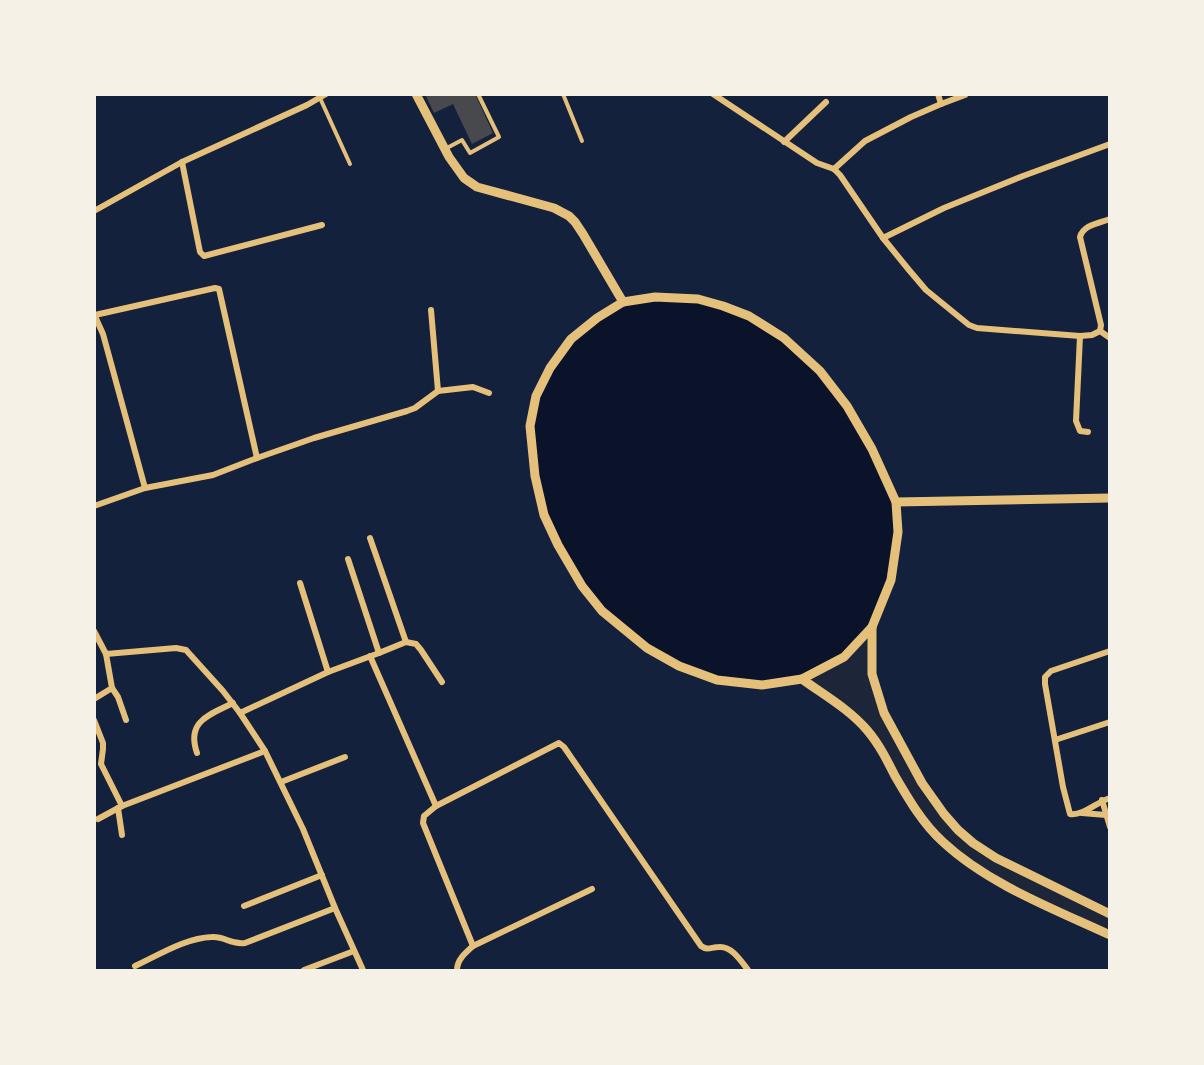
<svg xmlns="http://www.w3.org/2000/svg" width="1204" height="1065" font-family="'Space Grotesk',sans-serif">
	<rect width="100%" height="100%" fill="#14213d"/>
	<polygon fill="#1d2539" points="872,627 878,695 922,782 973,843 1109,914 1109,935 983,873 931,829 867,730 802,679"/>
	<polygon fill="#0b132b" points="698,299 730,309 784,338 847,406 896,502 891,580 872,627 844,657 802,679 762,685 717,680 679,666 602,611 544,515 530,426 536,396 571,339 623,302"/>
	<polygon fill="#48494c" points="425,94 475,94 493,133 472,144 453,104 434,113"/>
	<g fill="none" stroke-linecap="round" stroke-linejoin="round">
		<g stroke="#e5c07b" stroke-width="4">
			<polyline points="563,94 582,141"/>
			<polyline points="320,98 350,164"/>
			<polyline points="445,149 462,140 470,153 499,137 478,94"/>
		</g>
		<g stroke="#e5c07b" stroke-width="6">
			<path d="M 713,94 L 817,163 L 834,169 L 840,175 L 883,238 L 909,270 L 926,290 L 969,325 L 977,328 L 1080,336 L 1092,335 L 1100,331 L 1101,325 L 1080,237 C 1083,225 1099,223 1110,219"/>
			<polyline points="938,94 941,104"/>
			<polyline points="784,142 826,102"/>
			<polyline points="182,162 200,252 204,256 322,225"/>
			<polyline points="834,169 865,141 911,117 941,104 965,95"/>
			<polyline points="94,211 182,162 307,105 326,94"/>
			<polyline points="883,238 944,208 1023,176 1110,144"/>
			<polyline points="431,310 438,391"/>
			<polyline points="94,314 103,334 145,488"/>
			<polyline points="95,315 215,288 219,289 257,458"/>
			<polyline points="1100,331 1110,338"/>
			<polyline points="1080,336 1076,421 1080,431 1088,432"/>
			<polyline points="94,506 145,488 213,475 257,458 314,438 407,411 415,408 438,391 473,387 489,393"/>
			<polyline points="348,559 379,653"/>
			<polyline points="300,583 328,672"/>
			<polyline points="94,631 106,654 176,648 186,650 223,691 240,713 265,751 303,829 335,908 363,970"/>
			<polyline points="406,642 416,644 421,650 442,682"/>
			<path d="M 1110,651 L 1051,671 L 1045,677 L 1045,684 L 1063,787 L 1070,814 C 1083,816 1097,802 1110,798"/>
			<polyline points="370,656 436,806"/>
			<polyline points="112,688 118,697 126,720"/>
			<polyline points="94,699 112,688 106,654"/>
			<polyline points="240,713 328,672 379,653 406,642 370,538"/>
			<polyline points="94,720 103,743 103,749 101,764 122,806"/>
			<polyline points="1055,740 1110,722"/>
			<path d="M 197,753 C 186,721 209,715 233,703"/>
			<polyline points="281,782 345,757"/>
			<polyline points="1102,800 1110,827"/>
			<polyline points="118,808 122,835"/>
			<polyline points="1082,813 1106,815 1110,814"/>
			<polyline points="98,819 122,806 265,751"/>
			<polyline points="244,906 322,875"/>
			<path d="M 473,946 L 423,823 L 424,816 L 436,806 L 559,743 L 564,747 L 701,946 C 708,951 711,947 719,947 C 732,946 741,961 748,970"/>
			<path d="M 135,966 C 159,955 185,938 212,937 C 225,936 230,945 245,943 L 335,908"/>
			<polyline points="304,970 354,951"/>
			<path d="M 457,970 C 457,960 465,953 473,946 L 592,889"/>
		</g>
		<g stroke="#e5c07b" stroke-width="9">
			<polyline points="416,94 449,157 464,178 477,187 554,208 569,216 575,222 583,234 623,302"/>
			<polygon points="655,297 698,299 723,306 749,316 784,338 820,371 847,406 872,449 896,502 898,532 891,580 872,627 844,657 802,679 762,685 717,680 679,666 647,648 602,611 582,586 558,545 544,515 535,476 530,426 536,396 550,368 571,339 597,318 623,302"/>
			<polyline points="896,502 1110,498"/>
			<polyline points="872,627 872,674 884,713 922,783 944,814 958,830 973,843 996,858 1110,914"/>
			<path d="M 802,679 C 824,695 849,709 867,730 C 879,744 887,760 895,776 C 909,800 923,824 943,842 C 988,884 1054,909 1110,935"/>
		</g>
	</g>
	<rect width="1204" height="1065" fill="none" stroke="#f6f1e7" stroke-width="192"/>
</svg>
